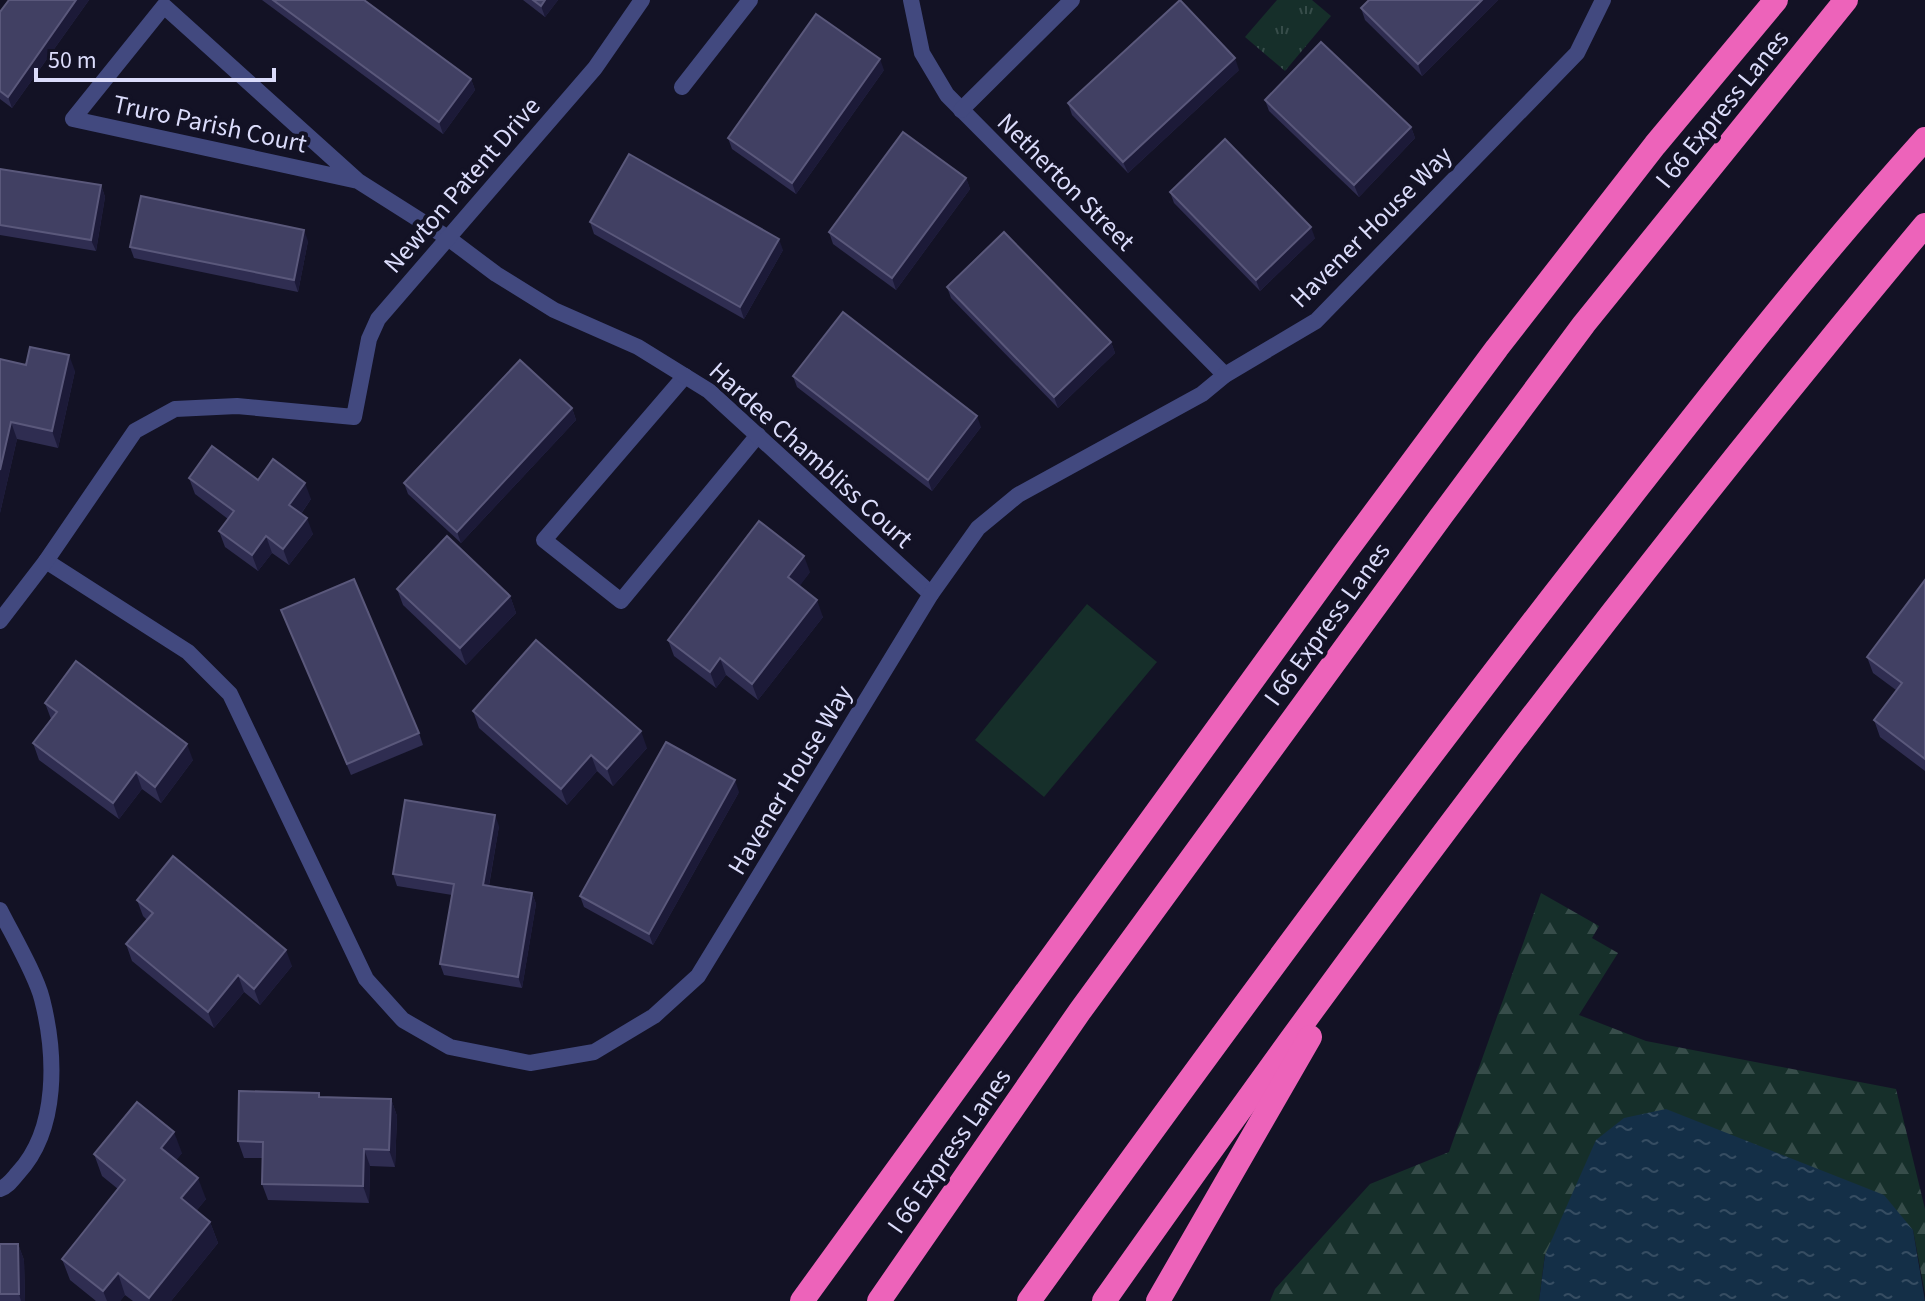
<svg xmlns="http://www.w3.org/2000/svg" width="1925" height="1301" font-family="'Source Sans 3',sans-serif">
	<defs>
		<pattern id="grass-tufts" width="24" height="20" patternUnits="userSpaceOnUse" patternTransform="scale(2)"><rect width="24" height="20" fill="#162f2a"/><path d="M3 7l-1-3M5 7V3M7 7l1-3M15 17l-1-3M17 17v-4M19 17l1-3" fill="none" stroke="#374d4a"/></pattern>
		<pattern id="forest-firs" width="22" height="20" patternUnits="userSpaceOnUse" patternTransform="scale(2)"><rect width="22" height="20" fill="#162f2a"/><path d="M5 1l3.5 6h-7zM16 11l3.5 6h-7z" fill="#374d4a"/></pattern>
		<pattern id="water-ripples" width="26" height="14" patternUnits="userSpaceOnUse" patternTransform="scale(2)"><rect width="26" height="14" fill="#142f47"/><path d="M2 4q2-2 4 0t4 0M15 11q2-2 4 0t4 0" fill="none" stroke="#364d62"/></pattern>
	</defs>
	<rect width="100%" height="100%" fill="#131225"/>
	<polygon fill="url(#grass-tufts)" points="1277,0 1312,0 1331,16 1285,71 1245,37"/>
	<polygon fill="url(#forest-firs)" points="1541,893 1599,926 1592,938 1618,953 1579,1015 1646,1041 1896,1089 1925,1209 1925,1294 1913,1230 1545,1254 1539,1301 1270,1301 1275,1289 1370,1184 1449,1152"/>
	<polygon fill="#162f2a" points="1087,604 1157,662 1044,797 975,740"/>
	<polygon fill="url(#water-ripples)" points="1666,1109 1884,1195 1913,1230 1925,1301 1539,1301 1545,1255 1596,1140 1624,1118"/>
	<g fill="none" stroke-linecap="round" stroke-linejoin="round">
		<polyline stroke="#42497f" stroke-width="16" points="685,376 544,540 621,601 758,435"/>
		<g stroke="#42497f" stroke-width="16">
			<polyline points="911,0 922,53 947,95 1225,375"/>
			<polyline points="682,87 750,0"/>
			<polyline points="961,110 1072,0"/>
			<polyline points="358,181 73,119 164,6 358,181 448,238 496,274 554,310 638,347 709,391 931,594"/>
			<polyline points="46,561 188,652 230,694 366,979 403,1020 450,1047 530,1063 594,1052 654,1016 698,976 931,594 978,528 1018,495 1202,394 1225,375 1316,321 1577,53 1603,0"/>
			<polyline points="0,621 46,561 135,431 175,409 237,406 354,417 369,339 378,319 595,68 642,0"/>
			<path d="M 0,910 C 12,934 36,975 42,999 C 56,1054 59,1129 18,1173 C 12,1180 8,1186 0,1189"/>
		</g>
		<g stroke="#ed63ba" stroke-width="24">
			<polyline points="802,1301 1344,554 1497,348 1655,145 1776,0"/>
			<polyline points="879,1301 1080,1011 1442,515 1584,324 1846,0"/>
			<path d="M 1029,1301 C 1217,1040 1408,780 1607,527 C 1710,395 1813,263 1925,139"/>
			<path d="M 1104,1301 C 1363,932 1636,571 1925,225"/>
			<polyline points="1158,1301 1310,1037"/>
		</g>
	</g>
	<g fill="#2f2d51">
		<polygon points="9,0 89,0 12,108 0,99 0,12"/>
		<polygon points="262,0 364,0 471,79 475,90 443,134"/>
		<polygon points="523,0 558,0 545,17"/>
		<polygon points="1369,0 1498,0 1422,76 1365,20 1361,8"/>
		<polygon points="884,70 796,194 732,149 728,138"/>
		<polygon points="1239,70 1128,173 1072,115 1068,103"/>
		<polygon points="1265,100 1411,127 1415,138 1359,197 1269,111"/>
		<polygon points="0,169 101,185 105,197 96,251 0,235"/>
		<polygon points="966,178 970,189 896,290 833,244 829,232"/>
		<polygon points="1170,192 1315,238 1260,291 1174,203"/>
		<polygon points="590,222 783,250 744,319 594,234"/>
		<polygon points="308,241 298,292 134,258 130,247"/>
		<polygon points="947,287 1111,342 1115,353 1058,408 951,298"/>
		<polygon points="0,359 26,365 75,371 58,448 17,439 0,513"/>
		<polygon points="793,376 981,427 932,491 797,387"/>
		<polygon points="572,408 576,420 461,543 408,494 404,483"/>
		<polygon points="189,478 258,480 311,499 301,514 313,534 289,565 272,553 258,571 225,547 219,531 228,519 195,494"/>
		<polygon points="810,572 799,586 823,617 758,700 726,675 716,688 674,656 668,640"/>
		<polygon points="1925,580 1925,771 1880,737 1874,720 1896,690 1873,673 1867,657"/>
		<polygon points="397,589 510,596 516,613 466,665 403,605"/>
		<polygon points="281,610 419,733 423,745 351,775"/>
		<polygon points="45,703 193,760 161,803 142,789 119,819 39,760 33,743 51,719"/>
		<polygon points="473,711 647,748 613,786 597,771 567,805 479,728"/>
		<polygon points="739,792 653,945 584,907 580,896"/>
		<polygon points="499,826 489,886 532,893 536,904 522,988 444,975 440,964 452,895 397,886 393,874"/>
		<polygon points="137,900 292,966 260,1005 244,992 214,1028 132,961 126,944 147,920 143,916"/>
		<polygon points="320,1097 391,1099 397,1116 395,1167 370,1166 369,1203 268,1200 262,1184 263,1158 244,1158 238,1141"/>
		<polygon points="182,1153 176,1160 206,1199 196,1211 210,1222 218,1243 171,1301 133,1301 125,1295 120,1301 96,1301 70,1280 62,1259 118,1189 102,1176 94,1154"/>
		<polygon points="0,1244 18,1244 24,1260 25,1301 0,1301"/>
	</g>
	<g fill="#1c1a38">
		<polygon points="76,0 89,0 12,108 8,97"/>
		<polygon points="545,0 558,0 545,17 541,6"/>
		<polygon points="1482,0 1498,0 1422,76 1418,64"/>
		<polygon points="1235,58 1239,70 1128,173 1123,162"/>
		<polygon points="880,59 884,70 796,194 792,183"/>
		<polygon points="471,79 475,90 443,134 439,122"/>
		<polygon points="1411,127 1415,138 1359,197 1354,185"/>
		<polygon points="966,178 970,189 896,290 892,278"/>
		<polygon points="101,185 105,197 96,251 91,240"/>
		<polygon points="1311,227 1315,238 1260,291 1256,280"/>
		<polygon points="304,230 308,241 298,292 294,280"/>
		<polygon points="779,239 783,250 744,319 740,307"/>
		<polygon points="1111,342 1115,353 1058,408 1054,397"/>
		<polygon points="69,355 75,371 58,448 52,431"/>
		<polygon points="572,408 576,420 461,543 457,532"/>
		<polygon points="977,416 981,427 932,491 928,480"/>
		<polygon points="11,422 17,439 0,513 0,470"/>
		<polygon points="305,483 311,499 295,522 289,505"/>
		<polygon points="307,518 313,534 289,565 283,549"/>
		<polygon points="266,536 272,553 258,571 252,555"/>
		<polygon points="804,556 810,572 794,594 788,577"/>
		<polygon points="510,596 516,613 466,665 460,648"/>
		<polygon points="817,600 823,617 758,700 752,684"/>
		<polygon points="720,658 726,675 716,688 710,672"/>
		<polygon points="641,731 647,748 613,786 607,769"/>
		<polygon points="187,744 193,760 161,803 155,787"/>
		<polygon points="591,755 597,771 567,805 561,789"/>
		<polygon points="136,772 142,789 119,819 113,803"/>
		<polygon points="735,780 739,792 653,945 649,934"/>
		<polygon points="495,815 499,826 487,896 483,885"/>
		<polygon points="532,893 536,904 522,988 518,977"/>
		<polygon points="286,950 292,966 260,1005 254,989"/>
		<polygon points="238,975 244,992 214,1028 208,1012"/>
		<polygon points="391,1099 397,1116 395,1167 389,1150"/>
		<polygon points="174,1132 182,1153 169,1169 161,1148"/>
		<polygon points="364,1149 370,1166 369,1203 363,1186"/>
		<polygon points="198,1178 206,1199 189,1220 181,1198"/>
		<polygon points="210,1222 218,1243 171,1301 150,1301 149,1298"/>
		<polygon points="18,1244 24,1260 25,1301 21,1301 19,1294"/>
		<polygon points="118,1273 125,1295 120,1301 107,1301 103,1291"/>
	</g>
	<g fill="#414063" stroke="#5a587b" stroke-width="2">
		<polygon points="9,0 76,0 8,97 0,91 0,12"/>
		<polygon points="273,0 364,0 471,79 439,122"/>
		<polygon points="533,0 545,0 541,6"/>
		<polygon points="1180,0 1235,58 1123,162 1068,103"/>
		<polygon points="1369,0 1482,0 1418,64 1361,8"/>
		<polygon points="816,14 880,59 792,183 728,138"/>
		<polygon points="1321,42 1411,127 1354,185 1265,100"/>
		<polygon points="903,132 966,178 892,278 829,232"/>
		<polygon points="1225,139 1311,227 1256,280 1170,192"/>
		<polygon points="629,154 779,239 740,307 590,222"/>
		<polygon points="0,169 101,185 91,240 0,225"/>
		<polygon points="141,196 304,230 294,280 130,247"/>
		<polygon points="1004,232 1111,342 1054,397 947,287"/>
		<polygon points="843,312 977,416 928,480 793,376"/>
		<polygon points="30,347 69,355 52,431 11,422 0,470 0,359 26,365"/>
		<polygon points="520,360 572,408 457,532 404,483"/>
		<polygon points="212,446 258,480 273,459 305,483 289,505 307,518 283,549 266,536 252,555 219,531 234,511 189,478"/>
		<polygon points="759,521 804,556 788,577 817,600 752,684 720,658 710,672 668,640"/>
		<polygon points="447,536 510,596 460,648 397,589"/>
		<polygon points="354,579 419,733 347,764 281,610"/>
		<polygon points="1925,580 1925,759 1874,720 1902,683 1867,657"/>
		<polygon points="536,640 641,731 607,769 591,755 561,789 473,711"/>
		<polygon points="76,661 187,744 155,787 136,772 113,803 33,743 57,712 45,703"/>
		<polygon points="666,742 735,780 649,934 580,896"/>
		<polygon points="405,800 495,815 483,885 532,893 518,977 440,964 454,884 393,874"/>
		<polygon points="173,856 286,950 254,989 238,975 208,1012 126,944 153,913 137,900"/>
		<polygon points="239,1091 319,1093 319,1097 391,1099 389,1150 364,1149 363,1186 262,1184 263,1142 238,1141"/>
		<polygon points="137,1102 174,1132 161,1148 198,1178 181,1198 210,1222 149,1298 118,1273 103,1291 62,1259 125,1180 94,1154"/>
		<polygon points="0,1244 18,1244 19,1294 0,1294"/>
	</g>
	<g text-anchor="middle" dominant-baseline="central" stroke-width="8" stroke-linejoin="round" paint-order="stroke">
		<g font-size="26" fill="#dbdcfb" stroke="#131225">
			<text transform="translate(1722 109) rotate(-51)">I 66 Express Lanes</text>
			<text transform="translate(210 124) rotate(12)">Truro Parish Court</text>
			<text transform="translate(1066 182) rotate(45)">Netherton Street</text>
			<text transform="translate(462 185) rotate(-49)">Newton Patent Drive</text>
			<text transform="translate(1371 227) rotate(-45)">Havener House Way</text>
			<text transform="translate(811 455) rotate(42)">Hardee Chambliss Court</text>
			<text transform="translate(1327 624) rotate(-54)">I 66 Express Lanes</text>
			<text transform="translate(790 780) rotate(-59)">Havener House Way</text>
			<text transform="translate(949 1151) rotate(-55)">I 66 Express Lanes</text>
		</g>
	</g>
	<path d="M36 68v12h238v-12" fill="none" stroke="#dbdcfb" stroke-width="4"/>
	<text x="48" y="68" font-size="24" fill="#dbdcfb" stroke="#131225" stroke-width="6" paint-order="stroke">50 m</text>
</svg>
